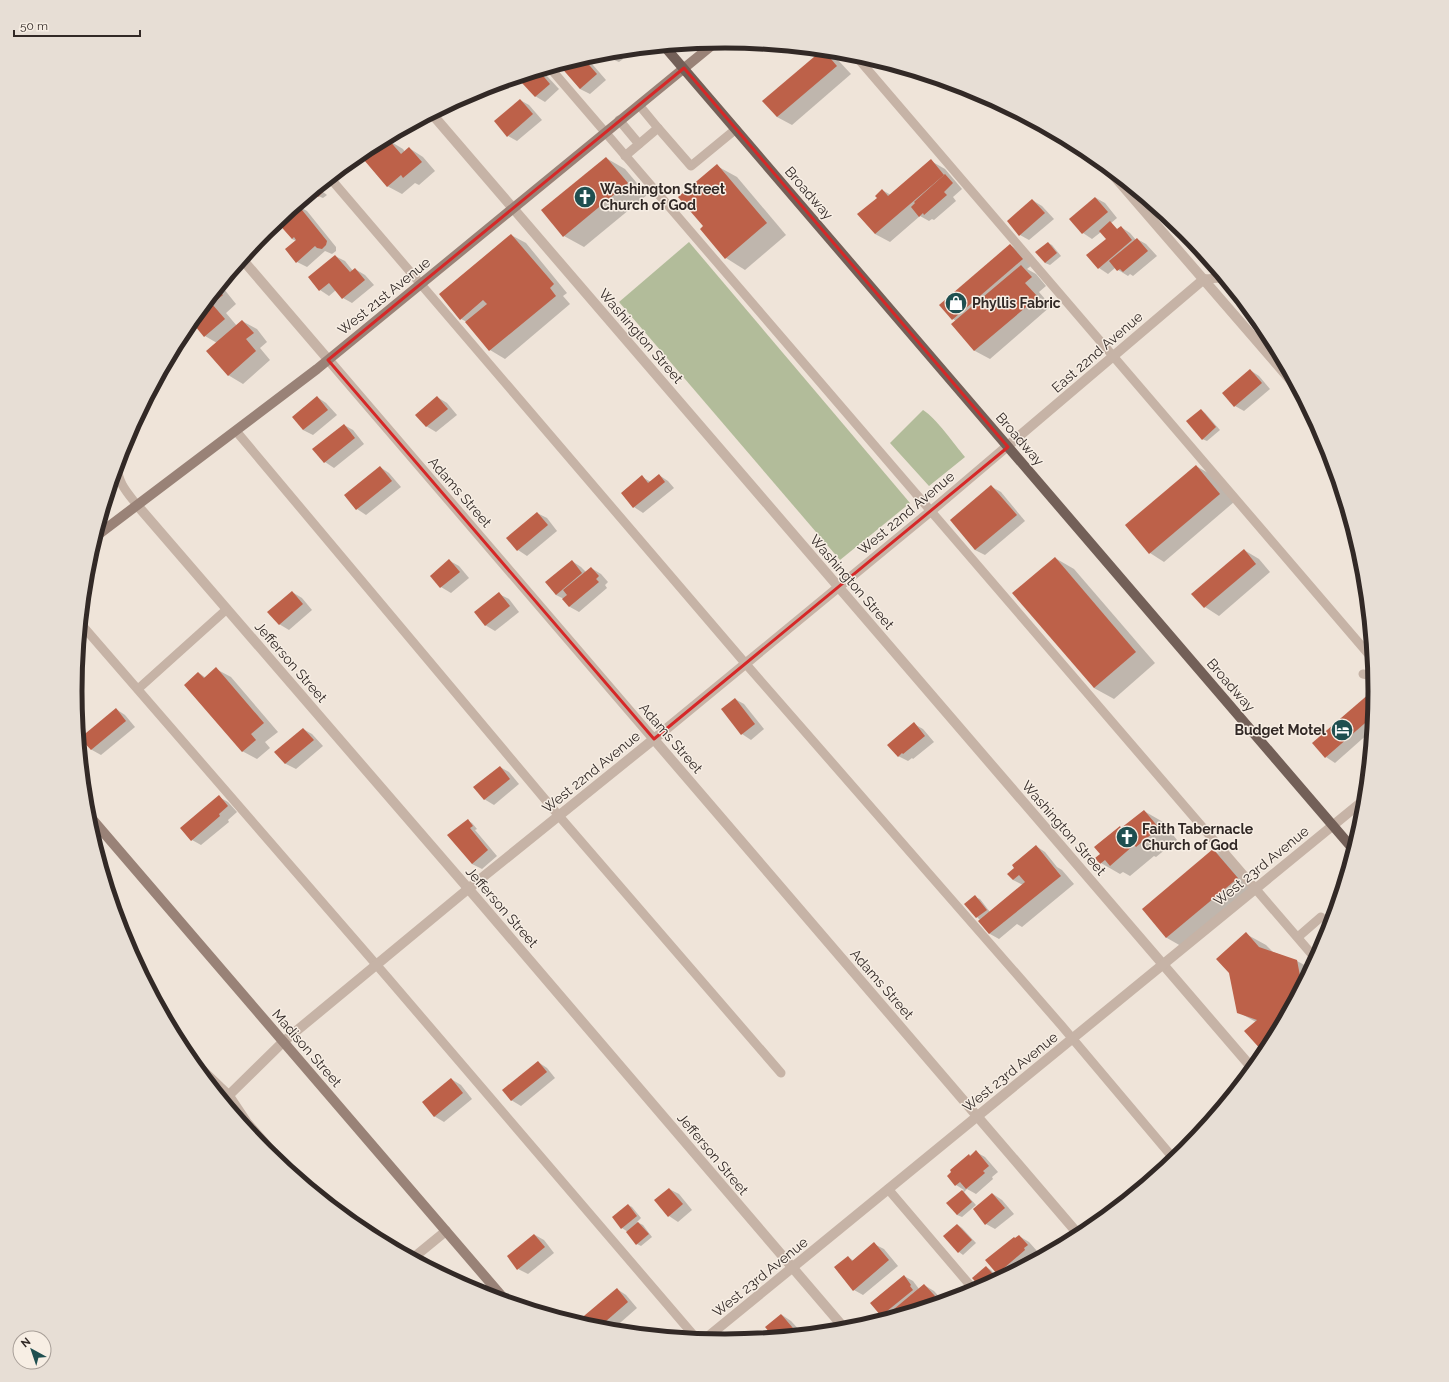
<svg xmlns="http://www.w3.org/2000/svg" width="1449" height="1382" font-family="Raleway,sans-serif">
	<rect width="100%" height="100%" fill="#efe4d9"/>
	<g fill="#b2bc9a">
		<polygon points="689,242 910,503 840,560 619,302"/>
		<path d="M 923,410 C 936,418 955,445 965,457 L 929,486 L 890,443 Z"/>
	</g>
	<g fill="#0003">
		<polygon points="822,51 837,59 851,74 792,125 777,117 764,101"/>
		<polygon points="608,52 617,52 623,59 619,62 614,60"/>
		<polygon points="586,57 606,80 590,94 580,89 560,65"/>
		<polygon points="539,71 546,75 559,89 545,102 535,96 523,82 533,73"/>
		<polygon points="520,100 529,105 542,120 517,141 508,136"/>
		<polygon points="388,140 403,149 405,152 409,148 423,157 435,171 419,185 415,183 402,194 387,186"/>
		<polygon points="606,158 625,169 647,195 584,247 564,236"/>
		<polygon points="931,161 945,169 962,189 953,197 956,201 934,220 932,219 929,221 920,216 890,242 875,234 878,198 882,190 891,195"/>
		<polygon points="717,166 737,177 786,235 745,270 726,258"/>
		<polygon points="319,189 327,195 323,198 318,196"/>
		<polygon points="1096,198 1105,203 1117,218 1111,223 1118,230 1121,227 1130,233 1136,240 1137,239 1146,244 1157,256 1133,276 1130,274 1128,276 1115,268 1108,274 1099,268 1107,239 1101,232 1092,239 1083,233 1071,219"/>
		<polygon points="1032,200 1042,206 1054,219 1029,240 1020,235"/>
		<polygon points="299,203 302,206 300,207 307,211 336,247 336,251 332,254 325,251 307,267 297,262 296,241 292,239 283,217"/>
		<polygon points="511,235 526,243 567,293 563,296 570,304 505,359 490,350 467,322 461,319"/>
		<polygon points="1048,243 1052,245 1061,256 1050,265 1045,263"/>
		<polygon points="1010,245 1020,251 1032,265 1027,269 1036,274 1046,286 1039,292 1051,306 990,359 975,351 953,325 956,321 953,319 941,305"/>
		<polygon points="335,256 345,261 353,271 355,269 365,275 374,285 352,303 343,298 336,290 329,296 320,290"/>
		<polygon points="219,287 224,289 236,304 226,313 237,326 242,321 257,329 267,342 260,348 270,360 243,384 228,375 217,343 205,336 192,321"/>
		<polygon points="1250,370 1259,376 1270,389 1244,411 1235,406"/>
		<polygon points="317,397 326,403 337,415 313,435 303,430"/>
		<polygon points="437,397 447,403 457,415 436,432 426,426"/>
		<polygon points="1201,410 1205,413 1220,430 1207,441 1202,439"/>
		<polygon points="344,425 353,430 364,444 334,468 325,462 314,449"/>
		<polygon points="1196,466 1210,474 1234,502 1164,562 1150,553"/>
		<polygon points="380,467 389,473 401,487 366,515 357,509"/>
		<polygon points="659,475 668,481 674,488 643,513 634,507 642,477 651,482"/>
		<polygon points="992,487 1001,492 1025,521 985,555 975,550 951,520"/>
		<polygon points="537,513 547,518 557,531 527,556 518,550"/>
		<polygon points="1244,550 1259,559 1270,572 1219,616 1205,607"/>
		<polygon points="1055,558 1074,569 1155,663 1114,699 1094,688"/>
		<polygon points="450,561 459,566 469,578 451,593 441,587 432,576"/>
		<polygon points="572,561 581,567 586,572 591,568 601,574 608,582 605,585 607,588 579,612 570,607 564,599 556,595 546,582"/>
		<polygon points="292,592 302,598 312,610 289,630 279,624"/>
		<polygon points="499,594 509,599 519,612 495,631 485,625"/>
		<polygon points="216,669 231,677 278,732 265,742 270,748 257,759 242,751 199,673 206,678"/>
		<polygon points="1370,694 1374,696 1370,732 1335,763 1326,757"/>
		<polygon points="735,699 744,704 764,729 751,740 742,734"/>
		<polygon points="116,709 125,715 135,727 101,755 92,750 82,738"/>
		<polygon points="914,724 923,729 934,742 913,759 912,758 908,761 898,756"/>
		<polygon points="303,729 312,734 323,746 296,769 286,764 276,752"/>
		<polygon points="500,767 509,772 519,784 494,805 484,799"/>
		<polygon points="219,797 228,802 237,812 228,820 229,822 201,845 192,840"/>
		<polygon points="1144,811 1163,822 1177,840 1156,857 1154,856 1130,876 1123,872 1120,874 1101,863 1122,829"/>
		<polygon points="468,821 472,823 477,829 475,830 497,856 482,869 472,864"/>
		<polygon points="1036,846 1045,852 1057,867 1062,870 1074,884 1022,927 1017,924 999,939 990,934 979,921 980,920 977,917 966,904 975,897 980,899 990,912 1023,885 1013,880"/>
		<polygon points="1213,850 1228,859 1251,887 1181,946 1167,938 1143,909"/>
		<polygon points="1246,934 1266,945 1273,952 1297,961 1310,968 1265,1052 1263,1051 1256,1022 1238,1012"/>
		<polygon points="538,1062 547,1068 555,1078 521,1106 511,1100"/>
		<polygon points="451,1079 461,1085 472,1099 444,1122 434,1116"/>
		<polygon points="976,1152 985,1157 998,1172 992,1177 993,1179 976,1194 967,1189 964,1192 976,1205 962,1217 957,1215 948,1203 964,1190 956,1185 970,1156"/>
		<polygon points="669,1189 679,1194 692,1210 678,1222 669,1216 655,1200"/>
		<polygon points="993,1194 1002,1200 1014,1214 995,1229 986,1224"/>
		<polygon points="628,1205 632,1207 641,1218 637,1222 643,1225 652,1237 641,1246 637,1244 628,1232 622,1228 613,1217"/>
		<polygon points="958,1225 962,1228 976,1243 963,1255 959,1252"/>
		<polygon points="535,1235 544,1240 554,1253 528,1274 518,1269"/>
		<polygon points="1019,1236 1029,1242 1037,1251 1033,1254 1034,1256 1025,1264 1002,1276 997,1273 1016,1239"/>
		<polygon points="874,1244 884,1249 898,1266 863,1295 854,1290 848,1257 854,1261"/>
		<polygon points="986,1267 991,1270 998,1278 981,1287"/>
		<polygon points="904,1276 913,1281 919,1289 924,1285 934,1291 943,1301 886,1318 882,1315"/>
		<polygon points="617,1289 626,1295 637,1308 612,1330 597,1328 582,1324 579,1321"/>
		<polygon points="782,1315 791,1321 802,1333 768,1337"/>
	</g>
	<g fill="#bd6149">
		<polygon points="821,51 824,51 837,66 777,117 762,101"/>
		<polygon points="616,52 619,56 614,60 607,53"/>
		<polygon points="583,58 597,74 580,89 559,65"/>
		<polygon points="539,71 550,84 535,97 521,82 531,74"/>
		<polygon points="520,99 533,114 507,137 494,121"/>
		<polygon points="388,139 401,154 409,147 422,162 403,178 401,175 387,187 364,160"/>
		<polygon points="606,157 628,183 563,237 541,210"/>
		<polygon points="931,159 944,175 875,234 857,214 877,198 875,196 882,189 888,196"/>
		<polygon points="717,164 767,223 725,259 700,229 703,226 678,197"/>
		<polygon points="945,174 953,183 944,192 947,195 924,215 923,213 919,217 911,207 915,203 914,202"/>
		<polygon points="319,187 323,192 318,197 314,192"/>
		<polygon points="1095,197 1108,212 1082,234 1069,219"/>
		<polygon points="1032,199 1045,213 1019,236 1007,221"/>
		<polygon points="298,205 327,241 326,245 322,249 317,248 315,246 296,263 285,249 296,240 294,237 292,239 277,222"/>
		<polygon points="1110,221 1117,229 1121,226 1132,240 1098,269 1086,255 1106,239 1099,231"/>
		<polygon points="511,234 554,284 550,288 556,296 489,351 465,322 487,304 483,300 460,320 439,294"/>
		<polygon points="1137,238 1148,251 1123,272 1120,269 1117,271 1109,261"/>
		<polygon points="1048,242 1057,253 1045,263 1035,252"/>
		<polygon points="1010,244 1023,259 952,320 939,305"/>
		<polygon points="335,255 350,272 355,268 365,280 342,299 329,283 319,291 308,277"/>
		<polygon points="1021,265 1032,277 1025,283 1038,297 974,351 951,324"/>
		<polygon points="217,289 223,295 212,304 225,319 204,337 191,321"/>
		<polygon points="242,320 254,333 246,339 256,351 228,376 206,351"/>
		<polygon points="1250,369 1262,383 1234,407 1222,393"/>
		<polygon points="317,396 328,410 303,430 292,417"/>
		<polygon points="437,396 448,409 426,427 415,415"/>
		<polygon points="1201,409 1216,427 1202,440 1186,421"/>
		<polygon points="344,424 355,438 324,463 312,449"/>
		<polygon points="1196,465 1220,494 1149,554 1125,525"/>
		<polygon points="380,466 392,481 356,510 344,495"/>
		<polygon points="659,474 665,482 633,508 621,493 642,475 648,483"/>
		<polygon points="991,485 1017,515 975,550 950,520"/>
		<polygon points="537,512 548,525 517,551 506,538"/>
		<polygon points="1244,549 1256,564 1204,608 1191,594"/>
		<polygon points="1055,557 1136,652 1094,688 1012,593"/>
		<polygon points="449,559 460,572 440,588 430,576"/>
		<polygon points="572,560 582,573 556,595 545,582"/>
		<polygon points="591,567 599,576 596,579 599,582 569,607 562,599 567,595 563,590"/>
		<polygon points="292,591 303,604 279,625 267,612"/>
		<polygon points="499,592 510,606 485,626 474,612"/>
		<polygon points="216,667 264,723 251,734 256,740 242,752 184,685 198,672 204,678"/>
		<polygon points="1370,693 1374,697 1372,717 1325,758 1312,743"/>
		<polygon points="735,698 755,724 741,735 721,709"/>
		<polygon points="116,708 126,721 91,750 80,738"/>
		<polygon points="914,722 925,736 903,754 902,753 898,757 887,745"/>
		<polygon points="303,728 314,740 285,764 274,752"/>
		<polygon points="500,766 510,779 484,800 473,787"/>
		<polygon points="219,795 228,806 219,814 220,816 191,841 180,828"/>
		<polygon points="1144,810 1159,828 1136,847 1134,845 1110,866 1105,860 1100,864 1095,858 1100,854 1094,847 1120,826 1121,828"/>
		<polygon points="468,819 473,826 470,828 488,850 472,864 447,835"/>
		<polygon points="1036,845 1061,876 989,934 978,921 1025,882 1019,875 1013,880 1007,874 1014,868 1012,865"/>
		<polygon points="1213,849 1238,878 1166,938 1142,909"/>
		<polygon points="975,895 987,910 976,918 964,904"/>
		<polygon points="1246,932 1259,947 1297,960 1301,981 1305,977 1267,1048 1263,1052 1244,1031 1257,1020 1237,1013 1229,973 1216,959"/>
		<polygon points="538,1061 547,1072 511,1101 502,1090"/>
		<polygon points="451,1078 463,1093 434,1117 422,1102"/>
		<polygon points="976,1150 989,1166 983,1171 985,1173 966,1189 960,1182 955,1186 947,1176 951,1172 950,1170 969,1154 970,1156"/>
		<polygon points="669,1188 683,1204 668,1217 654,1200"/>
		<polygon points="962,1190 972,1202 957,1215 946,1203"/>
		<polygon points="992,1193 1005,1208 985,1225 973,1209"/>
		<polygon points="628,1204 637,1216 621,1229 612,1217"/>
		<polygon points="638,1222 649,1234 636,1245 626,1232"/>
		<polygon points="957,1224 972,1240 958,1253 943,1236"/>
		<polygon points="534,1234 545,1247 517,1270 507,1256"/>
		<polygon points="1019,1235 1028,1245 1024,1248 1025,1250 997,1274 985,1260 1014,1237 1015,1238"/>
		<polygon points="874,1242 889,1260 853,1291 834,1267 848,1256 852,1261"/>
		<polygon points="986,1266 997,1279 981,1288 972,1278"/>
		<polygon points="904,1275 911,1285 910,1286 913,1290 881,1316 870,1303"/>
		<polygon points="924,1284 935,1296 924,1305 925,1306 890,1317 888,1314"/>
		<polygon points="617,1288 628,1302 598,1328 580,1323 578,1321"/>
		<polygon points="781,1314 798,1334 766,1337 770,1333 765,1327"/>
	</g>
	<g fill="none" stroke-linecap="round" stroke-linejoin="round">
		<g stroke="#c6b3a6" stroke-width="9">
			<polyline points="855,55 1371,657"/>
			<polyline points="550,68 1315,958"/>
			<polyline points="639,105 658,128"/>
			<polyline points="619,120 639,144"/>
			<polyline points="625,156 658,128 691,166 736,129"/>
			<polyline points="330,178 745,663 1061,1025 1174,1159"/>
			<polyline points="1204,279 1222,278"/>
			<polyline points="236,431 559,816 781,1073"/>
			<polyline points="124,442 128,434"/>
			<path d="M 117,465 C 118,483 126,491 137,505"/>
			<polyline points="81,624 387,977 696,1338"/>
			<polyline points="1363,674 1373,676"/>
			<polyline points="138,689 227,609"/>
			<polyline points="1298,937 1321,917"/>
			<polyline points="184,1052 229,1095 247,1122 276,1155 280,1163"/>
			<polyline points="311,1189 319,1195"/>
			<polyline points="888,1189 975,1291"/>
		</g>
		<g stroke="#c6b3a6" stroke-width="10">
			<polyline points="432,114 1252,1068"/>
			<polyline points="1108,169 1293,383"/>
			<polyline points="242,259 1079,1235"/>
			<polyline points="137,505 479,901 845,1329"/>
			<polyline points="229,1095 283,1042 468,889 654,739 931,511 1204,279"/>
			<polyline points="413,1258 446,1231"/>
			<polyline points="705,1339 1364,800"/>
		</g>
		<g stroke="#998277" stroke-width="10">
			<polyline points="95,537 317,369 716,42"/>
			<polyline points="86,812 506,1301"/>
		</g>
		<polyline stroke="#736058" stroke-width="10" points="665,47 1353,849"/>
	</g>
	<path fill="none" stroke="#d62828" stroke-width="3" stroke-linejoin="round" d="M 684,68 L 1008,447 L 654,739 L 328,360 Z"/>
	<defs>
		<g id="church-disc" transform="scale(1.15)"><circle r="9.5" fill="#1f4f50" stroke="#f7eee4"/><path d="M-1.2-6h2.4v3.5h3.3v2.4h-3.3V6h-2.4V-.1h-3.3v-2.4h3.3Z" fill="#fff"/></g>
		<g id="shop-disc" transform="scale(1.15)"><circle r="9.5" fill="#1f4f50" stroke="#f7eee4"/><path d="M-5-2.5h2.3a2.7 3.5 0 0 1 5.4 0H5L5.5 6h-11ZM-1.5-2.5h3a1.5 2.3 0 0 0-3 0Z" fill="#fff"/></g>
		<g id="hotel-disc" transform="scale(1.15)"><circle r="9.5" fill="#1f4f50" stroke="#f7eee4"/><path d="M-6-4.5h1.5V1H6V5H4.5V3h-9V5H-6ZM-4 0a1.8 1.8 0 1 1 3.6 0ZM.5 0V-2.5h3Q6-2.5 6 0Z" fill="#fff"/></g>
	</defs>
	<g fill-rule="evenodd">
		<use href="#church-disc" x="585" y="197"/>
		<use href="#shop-disc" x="956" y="303"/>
		<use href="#hotel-disc" x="1342" y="730"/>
		<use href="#church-disc" x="1127" y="837"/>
	</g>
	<g text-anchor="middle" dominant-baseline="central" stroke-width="3" stroke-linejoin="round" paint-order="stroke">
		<g font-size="14" font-weight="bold" fill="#322926" stroke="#f7eee4" text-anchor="start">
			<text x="600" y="189">Washington Street<tspan x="600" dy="16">Church of God</tspan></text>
			<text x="972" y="303">Phyllis Fabric</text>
			<text x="1326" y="730" text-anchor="end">Budget Motel</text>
			<text x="1142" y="829">Faith Tabernacle<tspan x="1142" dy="16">Church of God</tspan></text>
		</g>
		<g font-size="14" fill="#322926" stroke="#f7eee4">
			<text transform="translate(809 193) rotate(49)">Broadway</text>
			<text transform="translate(384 296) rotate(-39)">West 21st Avenue</text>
			<text transform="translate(641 336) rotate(49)">Washington Street</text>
			<text transform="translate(1097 352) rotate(-41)">East 22nd Avenue</text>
			<text transform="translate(1020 439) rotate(49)">Broadway</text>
			<text transform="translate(460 492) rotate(49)">Adams Street</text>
			<text transform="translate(906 513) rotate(-40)">West 22nd Avenue</text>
			<text transform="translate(852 582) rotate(49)">Washington Street</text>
			<text transform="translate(291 662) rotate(49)">Jefferson Street</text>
			<text transform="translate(1231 685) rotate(49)">Broadway</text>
			<text transform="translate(671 738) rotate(49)">Adams Street</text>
			<text transform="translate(591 772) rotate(-39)">West 22nd Avenue</text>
			<text transform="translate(1064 828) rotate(49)">Washington Street</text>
			<text transform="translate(1261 866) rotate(-39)">West 23rd Avenue</text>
			<text transform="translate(502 907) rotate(49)">Jefferson Street</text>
			<text transform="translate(882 984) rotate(49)">Adams Street</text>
			<text transform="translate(307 1048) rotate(49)">Madison Street</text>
			<text transform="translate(1010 1072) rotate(-39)">West 23rd Avenue</text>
			<text transform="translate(713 1154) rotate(50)">Jefferson Street</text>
			<text transform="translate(760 1277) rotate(-39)">West 23rd Avenue</text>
		</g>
	</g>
	<path d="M0 0H1449V1382H0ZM82 691a643 643 0 1 1 1286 0a643 643 0 1 1-1286 0Z" fill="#e7ded5" fill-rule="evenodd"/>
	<path fill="none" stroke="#322926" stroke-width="5" d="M82 691a643 643 0 1 1 1286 0a643 643 0 1 1-1286 0Z"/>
	<g transform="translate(32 1350) rotate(320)"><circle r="19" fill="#f7eee4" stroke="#a89f98"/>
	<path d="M0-3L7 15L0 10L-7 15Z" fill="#1f4f50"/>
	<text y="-6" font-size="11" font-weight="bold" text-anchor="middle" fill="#322926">N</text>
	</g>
	<path d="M14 30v6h126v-6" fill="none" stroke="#322926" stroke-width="2"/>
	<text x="20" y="30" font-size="12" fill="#322926" stroke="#f7eee4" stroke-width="3" paint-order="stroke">50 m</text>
</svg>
